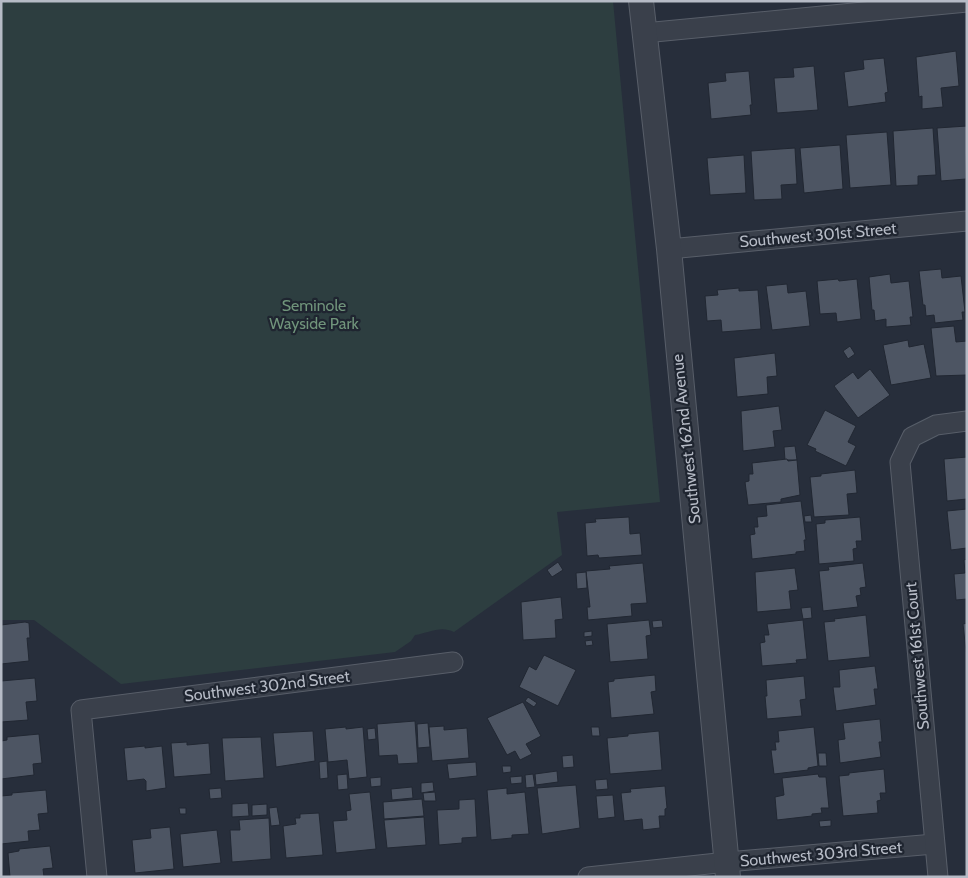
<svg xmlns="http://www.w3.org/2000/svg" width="968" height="878" font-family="Cabin,sans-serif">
	<rect width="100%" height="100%" fill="#272e3b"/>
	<path fill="#2d3e40" d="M 1,1 L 613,1 L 660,502 L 557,512 L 562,555 L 454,632 C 441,625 428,633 415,635 L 411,641 L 395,652 L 121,684 L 34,620 L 1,620 Z"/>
	<g fill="#4d5563" stroke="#212732">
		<polygon points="956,51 959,86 941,88 943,107 922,109 922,96 919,97 916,57"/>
		<polygon points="884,58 888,92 885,93 886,102 848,107 844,72 864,69 863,60"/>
		<polygon points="814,66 818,110 777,113 774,78 794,77 793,68"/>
		<polygon points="749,71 752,105 750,105 751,115 711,119 708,83 726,81 725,73"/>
		<polygon points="967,126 966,179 941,181 937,128"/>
		<polygon points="933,128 936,175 918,176 918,185 896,186 893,131"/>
		<polygon points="887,132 891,185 850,188 846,135"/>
		<polygon points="840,145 843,189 804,193 800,148"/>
		<polygon points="795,148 797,184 781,185 782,199 754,200 751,151"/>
		<polygon points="744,155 746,193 710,195 707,158"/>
		<polygon points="941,269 942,278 961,276 965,312 962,312 963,320 935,323 934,315 926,316 925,305 923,305 919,271"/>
		<polygon points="890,274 891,283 909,281 913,317 910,317 911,325 886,327 886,319 875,321 874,310 872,310 869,277"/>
		<polygon points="838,279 839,281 857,279 861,319 837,322 836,313 820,314 817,281"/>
		<polygon points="787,284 788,293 806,291 810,326 772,330 766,286"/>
		<polygon points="739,288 739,291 758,290 761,329 722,332 721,320 707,321 705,296 718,295 717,290"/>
		<polygon points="954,326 956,342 967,341 967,375 936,376 931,328"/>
		<polygon points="908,340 909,347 924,344 931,378 891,385 883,345"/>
		<polygon points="850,346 855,354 848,359 843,351"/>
		<polygon points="775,353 777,376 767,377 768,394 737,397 734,358"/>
		<polygon points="870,369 890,395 858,418 834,386 853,372 858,379"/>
		<polygon points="779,406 782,430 773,431 775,447 743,451 741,411"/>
		<polygon points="825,410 856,426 848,442 856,446 846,466 815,451 816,449 807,445"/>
		<polygon points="795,446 797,460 785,460 784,447"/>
		<polygon points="967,457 967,499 947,501 944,459"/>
		<polygon points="787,459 788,461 797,460 800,495 781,499 781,502 748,505 745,482 749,481 749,474 753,474 752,463"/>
		<polygon points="855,470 857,493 847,494 849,515 814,517 810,477 821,476 821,474"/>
		<polygon points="801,501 806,540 804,540 805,551 796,552 796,554 752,559 750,535 755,534 754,527 758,527 757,517 767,516 766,505"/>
		<polygon points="967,509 967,548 951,550 947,511"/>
		<polygon points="811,515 812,522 805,522 804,516"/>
		<polygon points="629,517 630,534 640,533 642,555 599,558 598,555 587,556 585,523 596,522 595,519"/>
		<polygon points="860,517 862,541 856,541 857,548 853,549 854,561 819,564 816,524 825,523 825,520"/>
		<polygon points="967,559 967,599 956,600 954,574 965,573 964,560"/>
		<polygon points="558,562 563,570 552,577 547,570"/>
		<polygon points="643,563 647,603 631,604 632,616 588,620 587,607 590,607 586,571 610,569 609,566"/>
		<polygon points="863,563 866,587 860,588 861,595 856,596 858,607 823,611 819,571 829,570 828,567"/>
		<polygon points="795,568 798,590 789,591 791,609 757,612 755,572"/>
		<polygon points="586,572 587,588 577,589 576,573"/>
		<polygon points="561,597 563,619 555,620 556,638 523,640 521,602"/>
		<polygon points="811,607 812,618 803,619 801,608"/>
		<polygon points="866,615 870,657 828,661 824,622 835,621 834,619"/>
		<polygon points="649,620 651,635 646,636 648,659 610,662 607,624"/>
		<polygon points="662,620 663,627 653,628 652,621"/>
		<polygon points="803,620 807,659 796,660 797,663 762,666 760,643 765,642 764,635 769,635 767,624"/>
		<polygon points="25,622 29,623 30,638 27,638 29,661 1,664 1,625"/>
		<polygon points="967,623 967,652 966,652 963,624"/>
		<polygon points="592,631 592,636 584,637 584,632"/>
		<polygon points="592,640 593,645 586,646 585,641"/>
		<polygon points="544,655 576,670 558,706 519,687 529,666 536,670"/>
		<polygon points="875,666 878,689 874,689 876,705 836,711 833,687 840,687 839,670"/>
		<polygon points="655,675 656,691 651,692 654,714 611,718 608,682 614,681 614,679"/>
		<polygon points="804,676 806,699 800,700 802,716 767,719 765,696 767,696 766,680"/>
		<polygon points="35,678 37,701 26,702 28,720 1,722 1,681"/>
		<polygon points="528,697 537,703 534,707 525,701"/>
		<polygon points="523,702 541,736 526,744 532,754 520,760 515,751 507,755 487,718"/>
		<polygon points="880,719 882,742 879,742 881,757 840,763 838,740 845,739 843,723"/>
		<polygon points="415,721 418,763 398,764 397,755 379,756 377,724"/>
		<polygon points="428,723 430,747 418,748 417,724"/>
		<polygon points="444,726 444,730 467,728 469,758 432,761 429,727"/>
		<polygon points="346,727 346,729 363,727 367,777 349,779 347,760 328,762 325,729"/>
		<polygon points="591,727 599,727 600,736 592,736"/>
		<polygon points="814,727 818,766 808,768 808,770 774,774 771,750 776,750 775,742 779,742 778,731"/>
		<polygon points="375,728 376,739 368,740 367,729"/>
		<polygon points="313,731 315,761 276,767 273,733"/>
		<polygon points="659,731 662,770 610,774 607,738 628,736 628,734"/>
		<polygon points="39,734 42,763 33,764 34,775 1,779 1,741 7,740 7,737"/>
		<polygon points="261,737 264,778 225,781 222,738"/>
		<polygon points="187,742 187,745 209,743 211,774 174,777 171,743"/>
		<polygon points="145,746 145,748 162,746 166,788 146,791 146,781 144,779 127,781 124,748"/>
		<polygon points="818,753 826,753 827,766 819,766"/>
		<polygon points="573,755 574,767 563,768 562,756"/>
		<polygon points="327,761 328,778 320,779 319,762"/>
		<polygon points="476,762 477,776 449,779 447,764"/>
		<polygon points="502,766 511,766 511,772 503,773"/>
		<polygon points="884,769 886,793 880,793 881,800 877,801 878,813 843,816 839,776 849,775 849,773"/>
		<polygon points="557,771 558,782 536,785 535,774"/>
		<polygon points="347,774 348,789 338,790 337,775"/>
		<polygon points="533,774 535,787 526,788 525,775"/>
		<polygon points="818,774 819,777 826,777 829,808 821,808 822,813 812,814 812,816 777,820 775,797 784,795 782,778"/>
		<polygon points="522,776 522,783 511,784 510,777"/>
		<polygon points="381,777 381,786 371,787 370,778"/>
		<polygon points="607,779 608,789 596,790 595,780"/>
		<polygon points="433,782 434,791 421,793 421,783"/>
		<polygon points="576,785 580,828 542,834 537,788"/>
		<polygon points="665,786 667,808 665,809 665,816 659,816 660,828 643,830 642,819 624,821 621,793 631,792 630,789"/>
		<polygon points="412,787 413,798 392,800 391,789"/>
		<polygon points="221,788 222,798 210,799 209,789"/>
		<polygon points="507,788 507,794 525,792 529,834 512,835 512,838 491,840 487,790"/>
		<polygon points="46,790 48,813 38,814 40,830 28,831 29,841 1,844 1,796 12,795 12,793"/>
		<polygon points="370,792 376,849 336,853 333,821 347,820 346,811 351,810 349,794"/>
		<polygon points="435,792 436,801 424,801 423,793"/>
		<polygon points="613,795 615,817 598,819 596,796"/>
		<polygon points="422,799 424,816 384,819 383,802"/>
		<polygon points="475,799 477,837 462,838 462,843 439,845 437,810 459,809 459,800"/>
		<polygon points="248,803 249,816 232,817 232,804"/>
		<polygon points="267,804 267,815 252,816 252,805"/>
		<polygon points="277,807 280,825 271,826 269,808"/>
		<polygon points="179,808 186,808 186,814 180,814"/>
		<polygon points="319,813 323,855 286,858 283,826 296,824 295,818 300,818 300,814"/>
		<polygon points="424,817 426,845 387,848 384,820"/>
		<polygon points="269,818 271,859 232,862 230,830 240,830 239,820"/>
		<polygon points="831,820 831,826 820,827 819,821"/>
		<polygon points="170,827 174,869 135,873 132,840 151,838 150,829"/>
		<polygon points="217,830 221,863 183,867 180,834"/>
		<polygon points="50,846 53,868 43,869 44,877 10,877 8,853 19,851 19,849"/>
	</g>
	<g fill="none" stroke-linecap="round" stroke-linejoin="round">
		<g stroke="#585e69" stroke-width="21">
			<g id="minor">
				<polyline points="644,33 967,2"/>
				<polyline points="669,249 967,221"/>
				<polyline points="97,877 81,710 453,662"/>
				<polyline points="588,877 727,862 934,844"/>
				<polyline points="938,877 900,462 912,437 936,425 967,421"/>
			</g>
		</g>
		<g stroke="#585e69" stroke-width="26">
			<polyline id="tertiary" points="641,1 669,249 728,877"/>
		</g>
		<use href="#minor" stroke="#3a404b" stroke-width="19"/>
		<use href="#tertiary" stroke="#3a404b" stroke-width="24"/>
	</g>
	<g text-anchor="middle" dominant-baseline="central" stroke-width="4.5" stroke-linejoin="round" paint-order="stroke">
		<g font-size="16" fill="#b6bbc6" stroke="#1f2530">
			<text transform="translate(818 235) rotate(-5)">Southwest 301st Street</text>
			<text transform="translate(686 439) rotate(-96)">Southwest 162nd Avenue</text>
			<text transform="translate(917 656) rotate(-95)">Southwest 161st Court</text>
			<text transform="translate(267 686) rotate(-7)">Southwest 302nd Street</text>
			<text transform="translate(821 854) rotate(-5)">Southwest 303rd Street</text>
		</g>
		<g font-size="16" fill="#70947b" stroke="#1f2530">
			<text x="314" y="305">Seminole<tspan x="314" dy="18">Wayside Park</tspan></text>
		</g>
	</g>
	<rect width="968" height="878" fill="none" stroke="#b6bbc6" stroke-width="5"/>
</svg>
